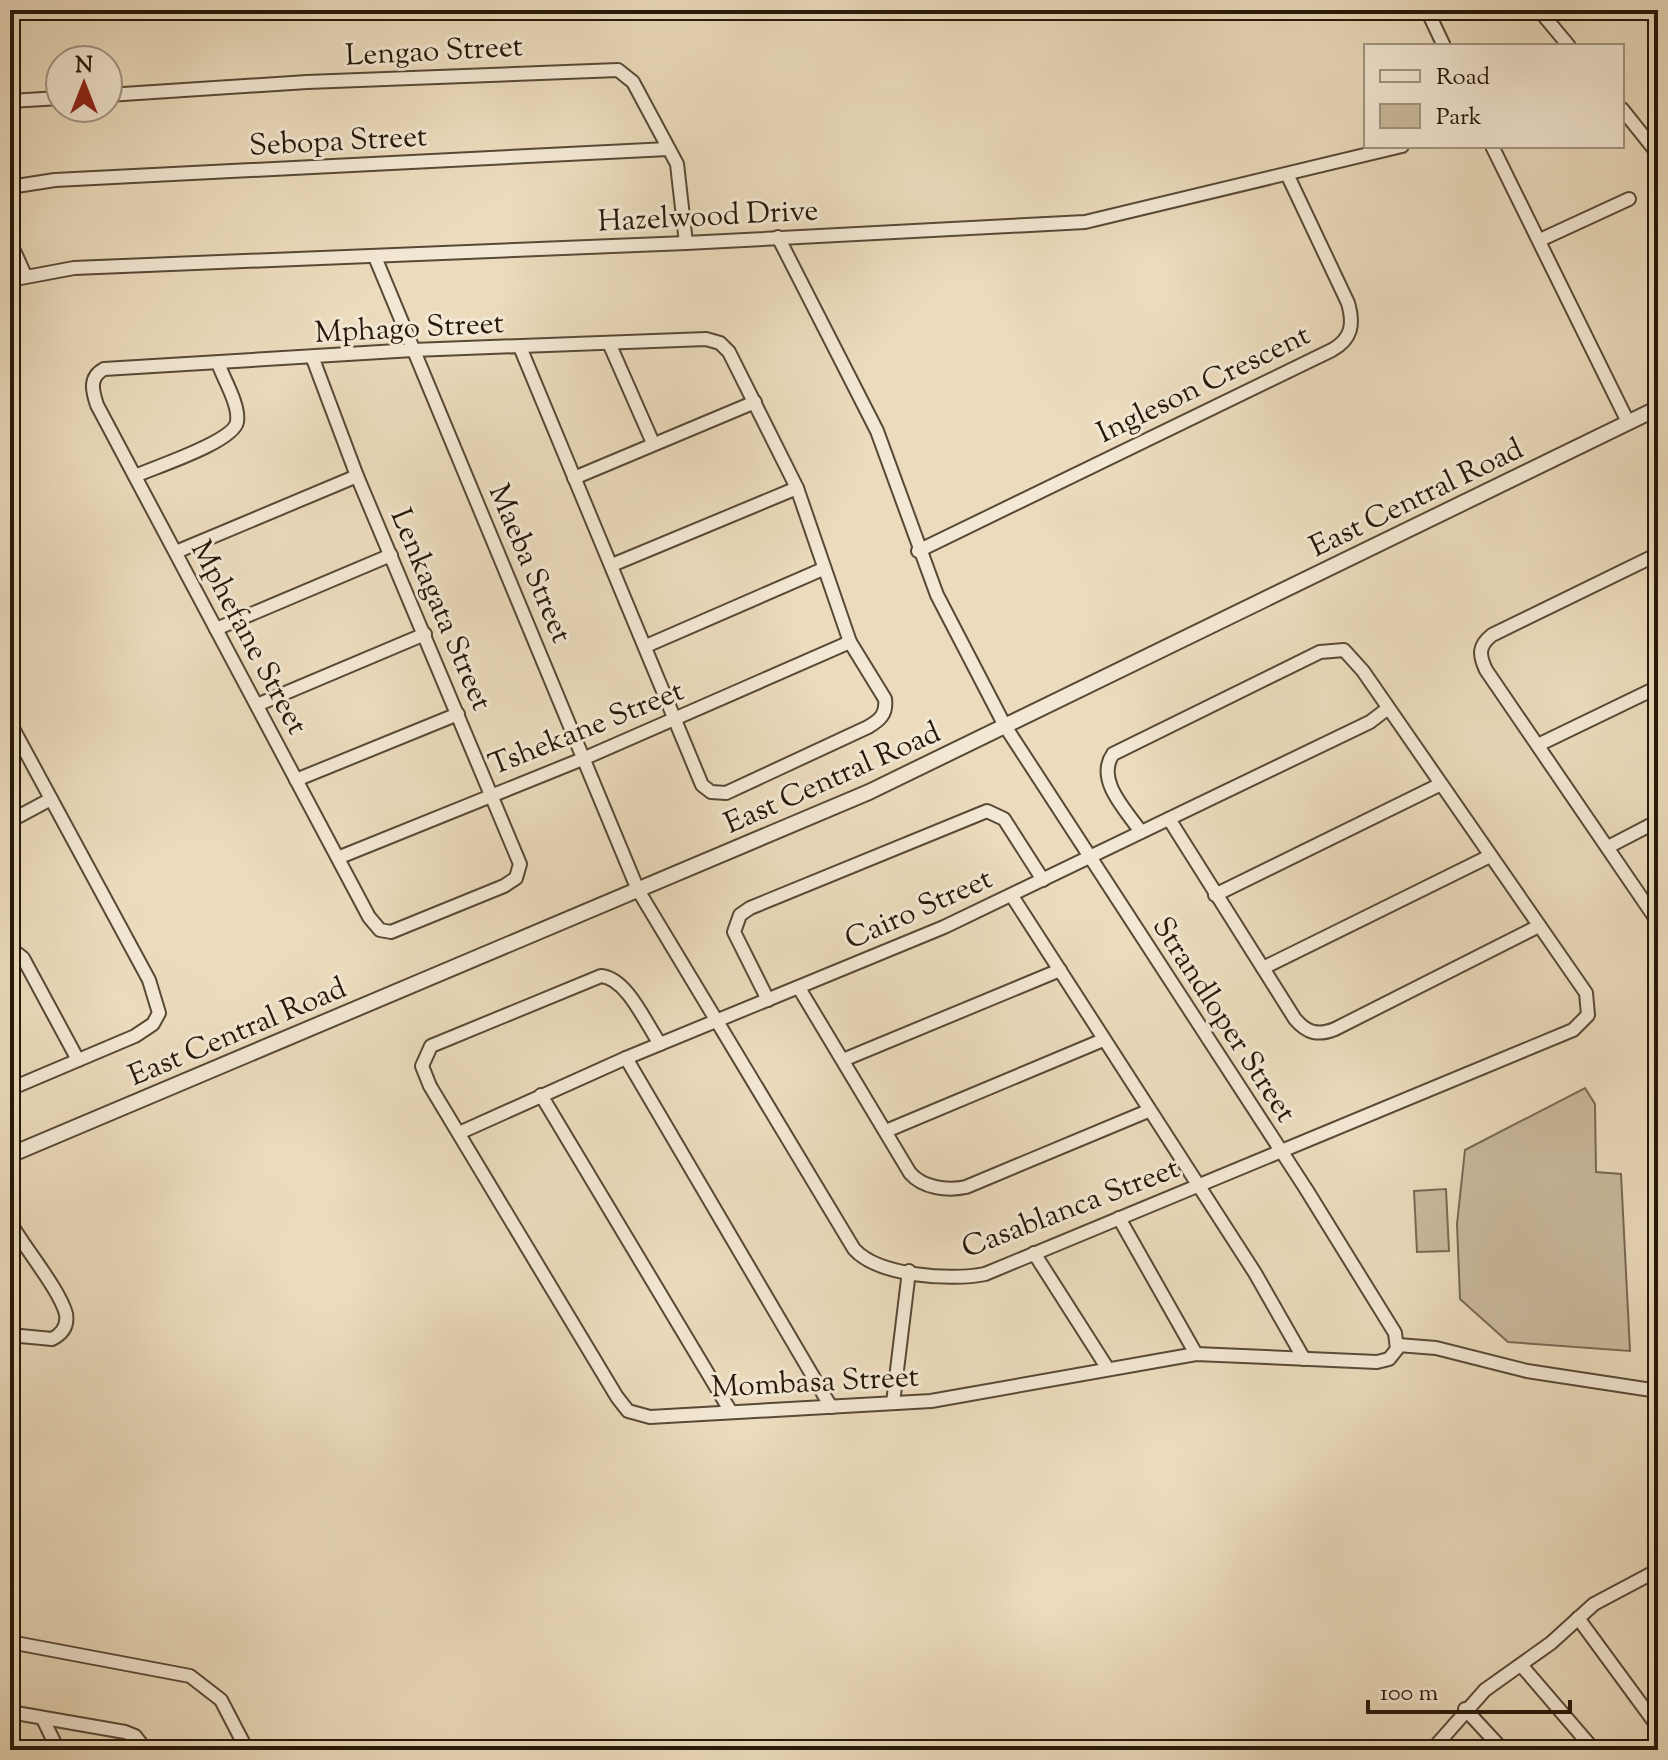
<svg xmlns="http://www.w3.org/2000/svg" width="1668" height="1760" font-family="'Sorts Mill Goudy',serif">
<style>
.green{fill:#cabb9e;stroke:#786a54;stroke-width:2}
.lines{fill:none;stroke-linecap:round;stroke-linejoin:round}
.minor-casing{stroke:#584936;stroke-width:16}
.tertiary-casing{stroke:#584936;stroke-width:18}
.minor{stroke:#f3e8d4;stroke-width:12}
.tertiary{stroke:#f3e8d4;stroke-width:14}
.rail-casing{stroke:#261809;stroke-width:7}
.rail{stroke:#f3e8d4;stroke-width:4;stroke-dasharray:12;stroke-linecap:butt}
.labels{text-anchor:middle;stroke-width:6;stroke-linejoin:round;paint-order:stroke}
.street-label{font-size:30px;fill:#261809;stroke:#f3e8d4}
</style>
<rect width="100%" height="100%" fill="#ecdcbd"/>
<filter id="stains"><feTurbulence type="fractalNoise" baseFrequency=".0025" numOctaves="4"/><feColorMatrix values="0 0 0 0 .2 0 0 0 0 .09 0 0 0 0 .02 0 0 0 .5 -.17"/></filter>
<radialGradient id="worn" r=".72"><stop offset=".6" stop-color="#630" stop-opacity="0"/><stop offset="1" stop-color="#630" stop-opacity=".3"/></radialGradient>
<g class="green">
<polygon points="1585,1088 1595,1104 1596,1172 1621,1174 1630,1351 1508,1342 1460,1299 1457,1224 1465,1150"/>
<polygon points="1446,1189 1449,1251 1417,1252 1414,1191"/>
</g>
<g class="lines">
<defs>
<g id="minor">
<polyline points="1427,10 1444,46"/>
<polyline points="1539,10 1569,46"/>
<polyline points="108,95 307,82 618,70 633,82 677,164 686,243"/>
<polyline points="10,101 60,98"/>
<polyline points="1622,109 1658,154"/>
<polyline points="1492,146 1628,422"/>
<polyline points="10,187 55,180 668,149"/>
<polyline points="1540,240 1629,199"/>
<polyline points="10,242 25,275"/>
<path d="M375,257l263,633 216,359c24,27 97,32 131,25l588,-244 15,-15 -2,-22 -223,-322 -19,-21 -24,2 -207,102c-18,26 13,56 28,78"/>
<polyline points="10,280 74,268 686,243 1085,222 1402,146"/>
<polyline points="609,343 653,443"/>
<path d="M313,359l44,117 163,388 -4,14 -12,8 -113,46 -11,-2 -11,-13 -272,-512c-5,-15 -8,-28 7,-36l309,-19 293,-11 14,4 9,9 68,136 53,154 35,57c2,15 -5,21 -17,28l-142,66 -15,-1 -9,-7 -182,-438"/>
<path d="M135,476c20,-9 98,-34 102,-54 3,-17 -14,-44 -19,-59"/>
<polyline points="574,478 755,402"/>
<path d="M918,551l414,-201c20,-11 22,-26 16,-47l-61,-129"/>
<polyline points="176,552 357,476"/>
<path d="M1658,554l-166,81c-14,11 -13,20 -6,35l172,252"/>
<polyline points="612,565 797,488"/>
<polyline points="216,629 391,555"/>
<polyline points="646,646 823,569"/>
<polyline points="257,705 425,634"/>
<polyline points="10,723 149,980 159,1013 153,1024 135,1036 10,1089"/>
<polyline points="1538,745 1658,687"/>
<polyline points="296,780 458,714"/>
<path d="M1169,819l126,200c12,14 23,17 40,10l204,-103"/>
<polyline points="10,821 51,799"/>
<polyline points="1608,847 1658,821"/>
<polyline points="340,857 585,758 850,642"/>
<polyline points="1215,895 1439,785"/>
<polyline points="1012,896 1255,1273 1304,1359"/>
<polyline points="10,948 23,958 78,1060"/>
<polyline points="1263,968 1490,856"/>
<path d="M799,988l111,185c13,15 37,18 56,14l182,-76"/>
<polyline points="768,1000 734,932 740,915 750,908 987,811 1004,819 1043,880"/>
<path d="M660,1044c-14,-20 -33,-66 -59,-68l-170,70 -9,20 8,20 187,311 11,14 22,6 281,-16 265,-47 181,8 12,-3 8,-10 -2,-16 -89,-144 -301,-463 -68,-131 -60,-164 -99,-194"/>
<polyline points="626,1058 831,1407"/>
<polyline points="843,1060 1060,970"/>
<polyline points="541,1095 731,1412"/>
<polyline points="886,1131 1103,1040"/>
<polyline points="459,1133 626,1058 944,927 1370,722 1387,709"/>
<polyline points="1119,1218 1196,1354"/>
<path d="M10,1222c13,24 50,68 56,92 2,12 -4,20 -14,25l-42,-4"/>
<polyline points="1034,1253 1108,1369"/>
<polyline points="1398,1345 1436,1348 1527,1371 1658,1391"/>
<polyline points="893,1403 909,1271"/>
<polyline points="1578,1618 1658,1727"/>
<polyline points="10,1642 190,1676 221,1700 247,1750"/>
<polyline points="1521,1665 1594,1750"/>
<polyline points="1465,1709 1503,1750"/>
<polyline points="10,1712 125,1732 135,1736 146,1750"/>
<polyline points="43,1719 58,1750"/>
<polyline points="1432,1750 1485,1690 1551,1643 1594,1604 1658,1570"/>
</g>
<polyline id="tertiary" points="10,1155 869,792 1658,408"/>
</defs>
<use href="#minor" class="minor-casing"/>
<use href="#tertiary" class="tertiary-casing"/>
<use href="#minor" class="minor"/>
<use href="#tertiary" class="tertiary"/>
<defs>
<polyline id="rail" points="10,13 75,10"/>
</defs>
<use href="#rail" class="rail-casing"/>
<use href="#rail" class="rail"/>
</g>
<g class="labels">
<g class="street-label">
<text transform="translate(434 50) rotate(-3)" y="10">Lengao Street</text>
<text transform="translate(338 140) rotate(-3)" y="10">Sebopa Street</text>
<text transform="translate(708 215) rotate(-3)" y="10">Hazelwood Drive</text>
<text transform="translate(409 327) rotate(-3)" y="10">Mphago Street</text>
<text transform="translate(1203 383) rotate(-26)" y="10">Ingleson Crescent</text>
<text transform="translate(1416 497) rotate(-26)" y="10">East Central Road</text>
<text transform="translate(531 563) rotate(67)" y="10">Maeba Street</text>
<text transform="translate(442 609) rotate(67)" y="10">Lenkagata Street</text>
<text transform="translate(250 637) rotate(62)" y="10">Mphefane Street</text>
<text transform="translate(586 727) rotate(-22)" y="10">Tshekane Street</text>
<text transform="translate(832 777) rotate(-24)" y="10">East Central Road</text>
<text transform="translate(918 908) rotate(-24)" y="10">Cairo Street</text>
<text transform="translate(1225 1019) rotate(57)" y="10">Strandloper Street</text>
<text transform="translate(237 1031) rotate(-23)" y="10">East Central Road</text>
<text transform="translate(1070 1207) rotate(-21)" y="10">Casablanca Street</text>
<text transform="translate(815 1381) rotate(-3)" y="10">Mombasa Street</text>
</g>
</g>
<rect width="1668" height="1760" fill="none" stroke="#ecdcbd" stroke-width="40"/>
<rect x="12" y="12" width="1644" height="1736" fill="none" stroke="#261809" stroke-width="4"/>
<rect x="20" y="20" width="1628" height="1720" fill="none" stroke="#261809" stroke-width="2"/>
<rect x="1364" y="44" width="260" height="104" fill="#f3e8d4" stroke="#a19583" stroke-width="2"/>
<rect x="1380" y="70" width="40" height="12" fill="#f3e8d4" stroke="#a19583" stroke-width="2"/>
<text x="1436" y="84" font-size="24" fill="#261809">Road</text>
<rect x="1380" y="104" width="40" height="24" fill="#cabb9e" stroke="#a19583" stroke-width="2"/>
<text x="1436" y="124" font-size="24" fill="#261809">Park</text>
<g transform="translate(84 84)"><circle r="38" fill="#f3e8d4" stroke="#a19583" stroke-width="2"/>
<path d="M0-6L14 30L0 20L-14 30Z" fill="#8f2418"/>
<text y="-12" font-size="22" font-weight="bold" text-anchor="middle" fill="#261809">N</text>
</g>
<path d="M1368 1700v12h202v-12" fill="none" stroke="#261809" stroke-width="4"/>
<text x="1380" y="1700" font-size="24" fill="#261809" stroke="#f3e8d4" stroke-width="6" paint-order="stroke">100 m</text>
<rect width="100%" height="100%" filter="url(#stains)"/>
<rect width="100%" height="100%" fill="url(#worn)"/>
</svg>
